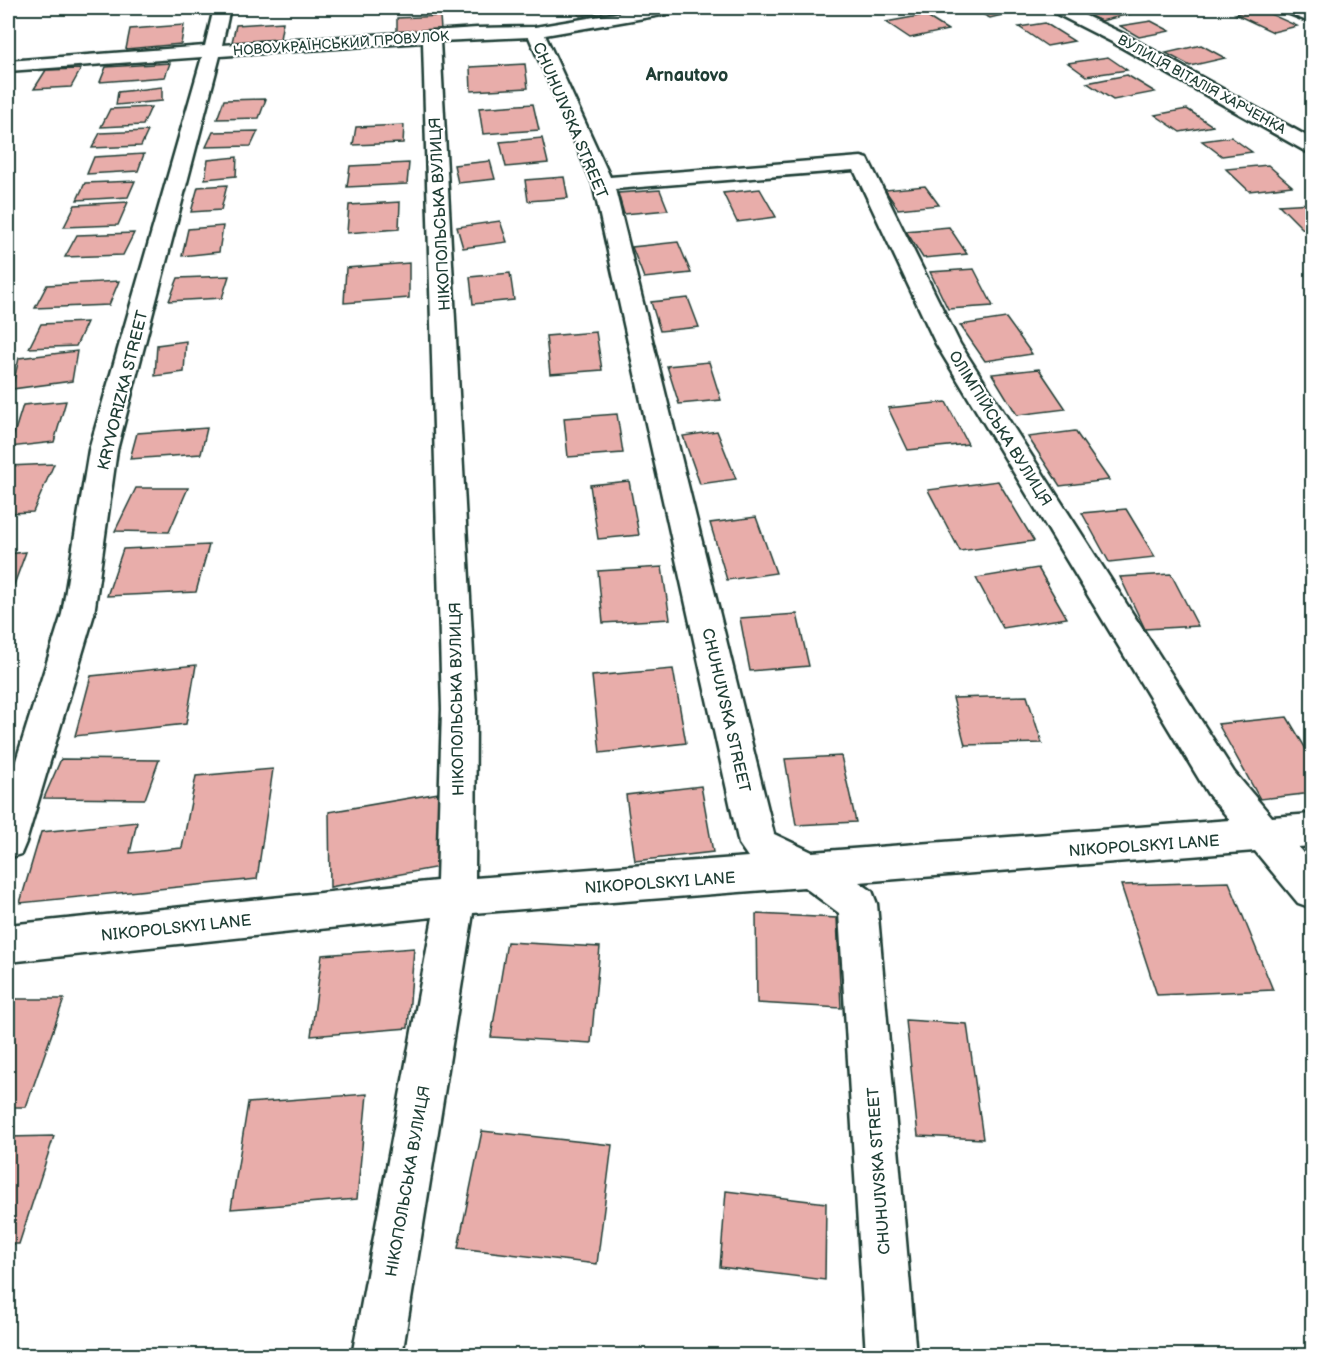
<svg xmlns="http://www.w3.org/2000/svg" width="1320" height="1363" font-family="'Balsamiq Sans',sans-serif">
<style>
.building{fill:#e8adaa;stroke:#1f3d34;stroke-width:1.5}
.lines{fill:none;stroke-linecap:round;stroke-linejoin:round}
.minor-casing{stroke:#1f3d34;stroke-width:5}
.minor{fill:#fff;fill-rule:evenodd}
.labels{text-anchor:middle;stroke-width:4.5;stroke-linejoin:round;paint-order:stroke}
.far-street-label{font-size:14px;fill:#1f3d34;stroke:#fff}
.street-label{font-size:16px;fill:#1f3d34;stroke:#fff}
.far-district-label{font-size:18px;font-weight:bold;fill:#1f3d34;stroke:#fff}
</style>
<rect width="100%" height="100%" fill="#fff"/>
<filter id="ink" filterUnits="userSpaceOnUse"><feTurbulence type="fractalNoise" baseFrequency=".0167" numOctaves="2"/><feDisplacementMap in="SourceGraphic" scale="12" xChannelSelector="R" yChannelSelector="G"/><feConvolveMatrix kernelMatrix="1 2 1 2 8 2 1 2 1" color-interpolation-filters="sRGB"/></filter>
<g filter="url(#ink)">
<g class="building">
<polygon points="151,8 190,8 150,12"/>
<polygon points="572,8 629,8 580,16"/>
<polygon points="970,8 1011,8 1018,11 990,18"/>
<polygon points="1073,8 1128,8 1138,12 1101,21"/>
<polygon points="1259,9 1297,26 1273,32 1235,14"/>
<polygon points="924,15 948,30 910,38 886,22"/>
<polygon points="440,16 441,30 397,33 397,18"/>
<polygon points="1151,21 1170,31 1139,37 1120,26"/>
<polygon points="283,22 280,39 232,42 236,25"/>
<polygon points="1045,23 1074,41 1047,46 1019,27"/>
<polygon points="184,25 181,44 126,49 130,29"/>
<polygon points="1201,45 1225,58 1190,66 1166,53"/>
<polygon points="1108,57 1127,70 1086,76 1068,63"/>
<polygon points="170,63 165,77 100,82 106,67"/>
<polygon points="525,64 528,88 471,91 470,67"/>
<polygon points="81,69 71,87 34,89 46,70"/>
<polygon points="1127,75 1155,92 1113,100 1087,83"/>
<polygon points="162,87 162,101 116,105 118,92"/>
<polygon points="266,99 259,118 217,119 224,100"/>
<polygon points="533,104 539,130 483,134 479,108"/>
<polygon points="151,107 143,125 101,127 110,109"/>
<polygon points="1187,109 1213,126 1180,132 1155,115"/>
<polygon points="404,125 403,143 353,145 356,127"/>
<polygon points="148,131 141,146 92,148 100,133"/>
<polygon points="258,131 251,146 206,147 213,132"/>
<polygon points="1231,137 1252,152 1222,156 1202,141"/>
<polygon points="542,138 548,163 506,167 500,142"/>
<polygon points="144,154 138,171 87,174 94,157"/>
<polygon points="237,157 236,176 205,179 208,160"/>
<polygon points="490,161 495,179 458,183 454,165"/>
<polygon points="409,163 407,184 347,187 350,166"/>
<polygon points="1268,165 1292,186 1249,191 1226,169"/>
<polygon points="564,177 568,198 528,201 525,180"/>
<polygon points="135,181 128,197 77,200 85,183"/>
<polygon points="227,185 221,210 191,212 198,187"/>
<polygon points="925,186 939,205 898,209 885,190"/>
<polygon points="760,189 776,217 737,222 723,193"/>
<polygon points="660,190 668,210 624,214 618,193"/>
<polygon points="128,202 118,225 64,227 75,205"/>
<polygon points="400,202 399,229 347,233 349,205"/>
<polygon points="1312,203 1312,228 1303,229 1279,205"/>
<polygon points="500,221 507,242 463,248 457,227"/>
<polygon points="223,226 219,252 182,256 188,229"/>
<polygon points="949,227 967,254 923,258 906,231"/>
<polygon points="134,233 123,255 65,257 77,235"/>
<polygon points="678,242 691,273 644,278 632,247"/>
<polygon points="409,263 409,298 344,303 346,268"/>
<polygon points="974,269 993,306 948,309 930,272"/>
<polygon points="510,273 514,300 473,304 470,277"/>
<polygon points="229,276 222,298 169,301 178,278"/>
<polygon points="119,281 109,305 35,308 47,285"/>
<polygon points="688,298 699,327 660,331 651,302"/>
<polygon points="1006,318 1032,354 985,361 960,325"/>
<polygon points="87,322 76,346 29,348 41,324"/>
<polygon points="596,332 602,370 550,374 546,336"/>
<polygon points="186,341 184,372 155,376 157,345"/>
<polygon points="77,351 72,381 12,389 19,358"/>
<polygon points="709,362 721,400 679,404 667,366"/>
<polygon points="1039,369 1066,409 1017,415 992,374"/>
<polygon points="66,401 54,442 10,447 23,405"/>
<polygon points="946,402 968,444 908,450 888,408"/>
<polygon points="617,414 623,453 568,457 564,418"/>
<polygon points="207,428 201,454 130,459 137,433"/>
<polygon points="717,431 736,479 700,484 683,436"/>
<polygon points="1075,431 1109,480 1060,486 1028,437"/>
<polygon points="54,464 33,512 8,513 8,466"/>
<polygon points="629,481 639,535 598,539 590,485"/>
<polygon points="998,481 1034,541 960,551 928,490"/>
<polygon points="136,488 188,488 169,532 115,531"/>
<polygon points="1126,509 1155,557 1109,562 1082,513"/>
<polygon points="756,517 776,573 727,580 710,523"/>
<polygon points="209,545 196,592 107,596 123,549"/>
<polygon points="26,552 8,601 8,554"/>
<polygon points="662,567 670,619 603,623 598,571"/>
<polygon points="1038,568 1067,618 1003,628 976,578"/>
<polygon points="1171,574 1198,626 1145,629 1120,577"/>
<polygon points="797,614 809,666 750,671 740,618"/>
<polygon points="196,665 186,724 75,736 91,676"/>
<polygon points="673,669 686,743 600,753 592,676"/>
<polygon points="1027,696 1042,743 965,745 953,698"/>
<polygon points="1287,717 1312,759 1312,793 1260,799 1218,724"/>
<polygon points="841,756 856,822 796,825 785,759"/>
<polygon points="61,759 159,760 145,799 44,798"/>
<polygon points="273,769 257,879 20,903 41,832 137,822 130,853 182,848 196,776"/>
<polygon points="701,786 713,852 635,861 626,795"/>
<polygon points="439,793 445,866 330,887 329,812"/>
<polygon points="1229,882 1273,990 1157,995 1121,885"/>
<polygon points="756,914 837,918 841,1008 757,1003"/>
<polygon points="507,942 600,947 591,1043 491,1037"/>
<polygon points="414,948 408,1028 311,1036 322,955"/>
<polygon points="8,999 64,999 26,1107 8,1107"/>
<polygon points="906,1020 967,1024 983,1139 918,1136"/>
<polygon points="367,1094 357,1199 231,1209 248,1103"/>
<polygon points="482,1131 612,1145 597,1264 458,1248"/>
<polygon points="54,1136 19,1244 8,1244 8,1137"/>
<polygon points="726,1191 826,1203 825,1280 720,1267"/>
</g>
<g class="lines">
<defs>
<g id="minor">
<path d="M214,8h16l-8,37 255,-17 58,-1 113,-19h33l-2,3 -6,2 -128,22 65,142 251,-20 7,2 92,185 274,428 38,45 40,-3v32l-14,1 14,17v44l-14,-5 -43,-52 -396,31 13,9 5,13 39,452h-50l-27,-443 -35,-26 -331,26 -71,443h-50l81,-439 -425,45v-37l429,-44 5,-172 -19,-667 -203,14 -103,394 -23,164 -68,228 -5,12 -13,4v-72l54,-172 27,-164 113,-393 -194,14v-10l197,-15zM529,37l64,147 146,660 9,13 -273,21 1,-169 -36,-668zM854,170l82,174 272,450 22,26 -418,32 -38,-18 -159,-645z"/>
<polygon points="1049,8 1069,8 1124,34 1312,139 1312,153 1305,151 1112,42 1051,11"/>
<polygon points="1280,8 1301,8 1312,12 1312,23 1282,11"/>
</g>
</defs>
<use href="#minor" class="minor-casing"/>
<use href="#minor" class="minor"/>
</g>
</g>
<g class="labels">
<g class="far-street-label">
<text transform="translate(341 43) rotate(-4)" y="5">НОВОУКРАЇНСЬКИЙ ПРОВУЛОК</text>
<text transform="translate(1202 84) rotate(29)" y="5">ВУЛИЦЯ ВІТАЛІЯ ХАРЧЕНКА</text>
</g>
<g class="street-label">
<text transform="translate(571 120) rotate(67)" y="6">CHUHUIVSKA STREET</text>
<text transform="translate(439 214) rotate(-93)" y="6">НІКОПОЛЬСЬКА ВУЛИЦЯ</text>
<text transform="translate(122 390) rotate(-76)" y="6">KRYVORIZKA STREET</text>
<text transform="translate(1001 428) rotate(58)" y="6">ОЛІМПІЙСЬКА ВУЛИЦЯ</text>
<text transform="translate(456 699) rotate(-91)" y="6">НІКОПОЛЬСЬКА ВУЛИЦЯ</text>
<text transform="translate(727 710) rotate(77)" y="6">CHUHUIVSKA STREET</text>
<text transform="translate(1144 845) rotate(-4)" y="6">NIKOPOLSKYI LANE</text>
<text transform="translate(660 882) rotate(-4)" y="6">NIKOPOLSKYI LANE</text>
<text transform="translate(176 927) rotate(-6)" y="6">NIKOPOLSKYI LANE</text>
<text transform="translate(878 1171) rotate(-94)" y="6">CHUHUIVSKA STREET</text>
<text transform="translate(407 1181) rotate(-80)" y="6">НІКОПОЛЬСЬКА ВУЛИЦЯ</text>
</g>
<g class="far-district-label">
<text x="687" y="81">Arnautovo</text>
</g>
</g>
<rect width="1320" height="1363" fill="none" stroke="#fff" stroke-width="30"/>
<rect x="15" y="15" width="1290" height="1333" fill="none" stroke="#1f3d34" stroke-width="2" filter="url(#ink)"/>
</svg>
